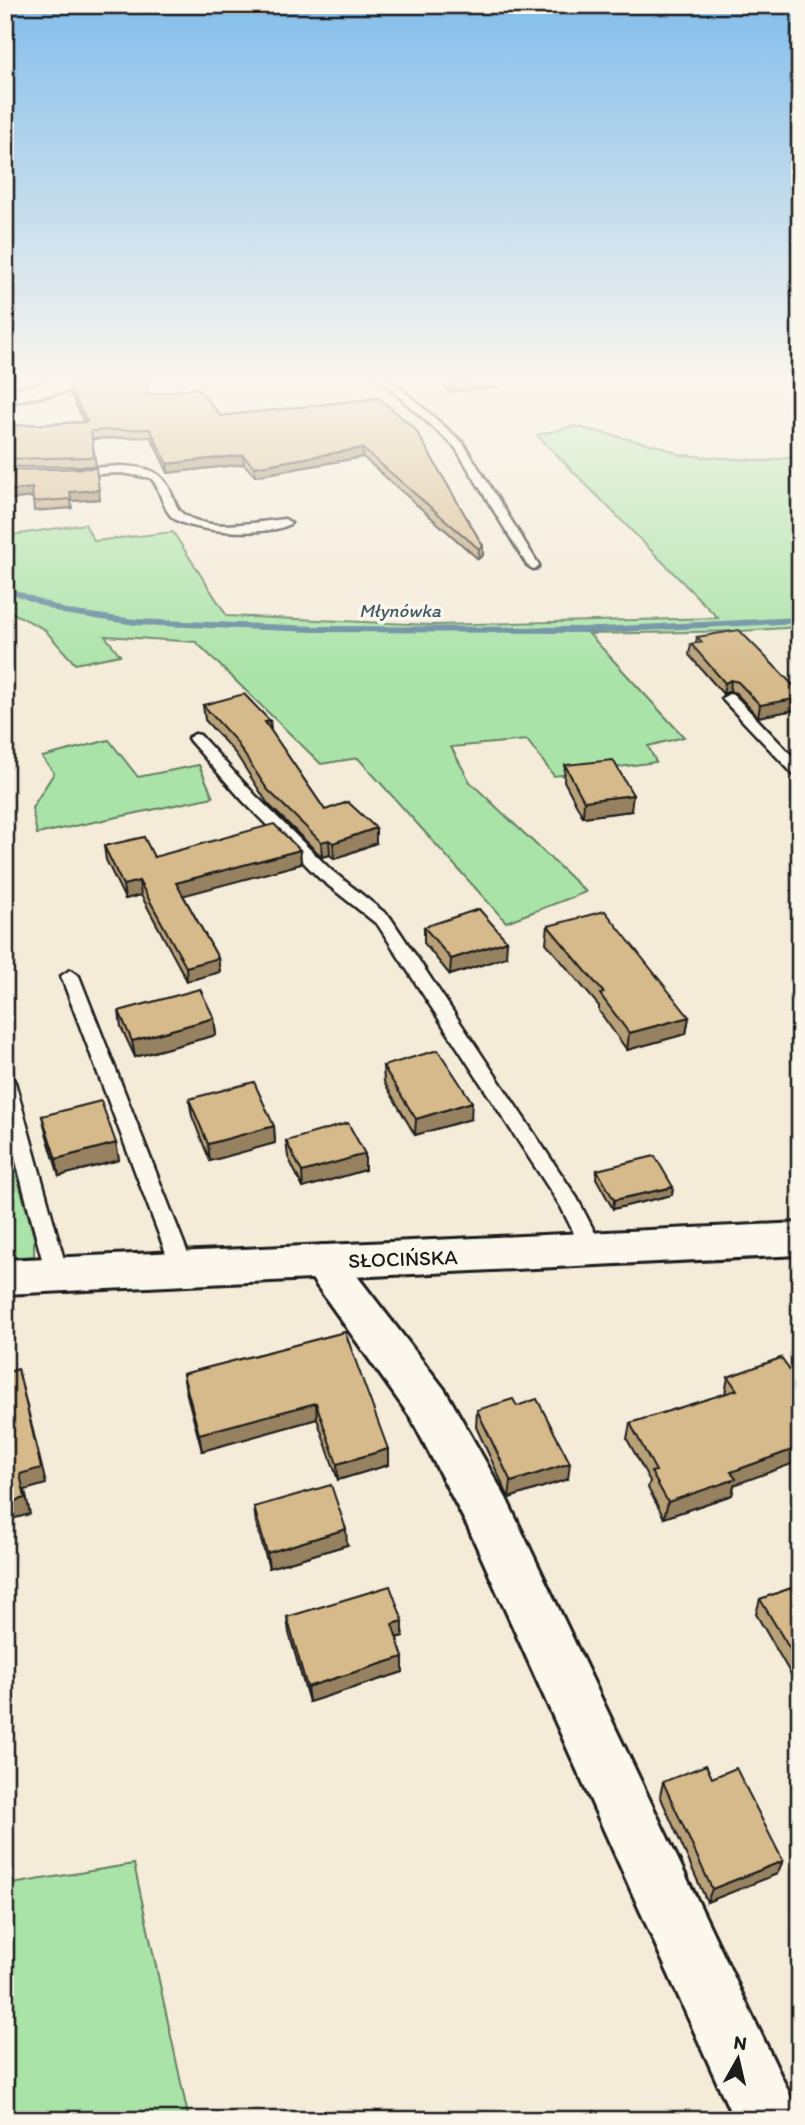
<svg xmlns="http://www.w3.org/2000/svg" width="805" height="2125" font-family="Itim,sans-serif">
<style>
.green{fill:#aae3a8;stroke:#638062;stroke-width:2}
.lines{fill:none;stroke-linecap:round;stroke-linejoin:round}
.stream{fill:#61869b;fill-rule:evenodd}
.lane-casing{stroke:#1c1c1c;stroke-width:5}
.street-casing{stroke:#1c1c1c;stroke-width:6}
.secondary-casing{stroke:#1c1c1c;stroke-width:6}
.lane{fill:#fbf7ec;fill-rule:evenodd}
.street{fill:#fbf7ec;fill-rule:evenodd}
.secondary{fill:#fbf7ec;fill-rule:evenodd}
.wall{fill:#b8a078;stroke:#1c1c1c;stroke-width:2}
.shaded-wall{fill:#968261;stroke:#1c1c1c;stroke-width:2}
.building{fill:#d6ba8b;stroke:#1c1c1c;stroke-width:2}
.labels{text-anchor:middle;stroke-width:7;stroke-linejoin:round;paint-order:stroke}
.far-water-label{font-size:19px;font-style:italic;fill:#445a66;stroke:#fbf7ec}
.street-label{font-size:21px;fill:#1c1c1c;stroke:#fbf7ec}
</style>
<rect width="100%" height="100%" fill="#f4ebd9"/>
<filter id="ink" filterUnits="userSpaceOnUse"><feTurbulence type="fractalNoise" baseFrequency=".0143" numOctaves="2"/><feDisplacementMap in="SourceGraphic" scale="14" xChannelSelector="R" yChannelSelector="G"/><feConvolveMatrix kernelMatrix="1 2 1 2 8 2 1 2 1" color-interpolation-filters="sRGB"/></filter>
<g filter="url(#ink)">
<g class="green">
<polygon points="574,426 662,447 681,455 766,461 800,456 800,627 741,631 589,634 684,737 648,746 656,762 554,776 527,740 451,747 470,782 586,892 506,922 358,758 321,764 196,642 105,636 120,655 75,664 44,629 5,609 5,536 85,524 94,541 173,532 227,616 432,625 718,618 537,435"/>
<polygon points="109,740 138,777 199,765 213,797 37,834 32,808 54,773 42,757"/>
<polygon points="5,1134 34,1237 34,1256 5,1258"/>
<polygon points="134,1864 189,2120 5,2120 5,1885"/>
</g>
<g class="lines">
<polygon class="stream" points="5,586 68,610 135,619 314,626 599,627 800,617 800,623 599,633 314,632 135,625 63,614 5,591"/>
<defs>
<g id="lane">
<polygon points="378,378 389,378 463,443 539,565 537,568 533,569 527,565 455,447"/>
<polygon points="8,393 13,396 10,408 5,411 5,394"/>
<path d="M121,466c25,1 42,4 51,29 3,7 5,15 11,19 28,19 71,8 102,5l6,4c-17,14 -103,11 -120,-7 -10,-11 -10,-27 -20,-38l-30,-5 -48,2 -6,-3 6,-3z"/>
<polygon points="729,694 734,695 800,764 800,778 795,776 724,701 722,698"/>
<polygon points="195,734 200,735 255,795 331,870 390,917 577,1198 604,1250 601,1256 593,1258 585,1256 561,1207 378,925 319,878 243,801 190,741 188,738"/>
<polygon points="70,970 79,976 194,1269 191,1275 183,1278 175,1275 172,1269 61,976"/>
<polygon points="5,1075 12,1077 15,1082 68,1274 65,1280 57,1283 49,1280 46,1274 5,1120"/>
</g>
<polygon id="street" points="322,1245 337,1250 445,1390 506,1498 791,2097 800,2120 734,2120 468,1527 411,1418 300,1262 307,1250"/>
<g id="secondary">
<polygon points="71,378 115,378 112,382 105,384 5,403 5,391"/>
<polygon points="800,1223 800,1255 5,1294 5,1260"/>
</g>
</defs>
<use href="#lane" class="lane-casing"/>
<use href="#street" class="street-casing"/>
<use href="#secondary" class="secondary-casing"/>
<use href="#lane" class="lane"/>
<use href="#street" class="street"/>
<use href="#secondary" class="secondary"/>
</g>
<g class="wall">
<polygon points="436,378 497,378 499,380 499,387 449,392"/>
<polygon points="69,385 148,394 221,416 379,398 483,546 483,555 478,559 363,457 255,476 244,464 168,473 151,437 92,439 96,466 5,467 5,426 84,422 70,393"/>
<polygon points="5,470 100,499 71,501 72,508 34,511 33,497 5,500"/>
<polygon points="697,637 800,692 800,709 758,717 736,693 730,691 723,694 689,655 691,644 696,643"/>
<polygon points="203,705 270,721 271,731 325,810 376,843 334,859 330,855 322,857 268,804 236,754 205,720"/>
<polygon points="565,765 631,811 583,817 564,781"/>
<polygon points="104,846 154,857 300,850 301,864 183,895 218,958 220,972 187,981 141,895 125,899 106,860"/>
<polygon points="548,926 689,1017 686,1034 627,1050 599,1011 599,1006 546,943"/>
<polygon points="424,927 506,957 450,975 424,943"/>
<polygon points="119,1011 214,1018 216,1035 135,1057 121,1027"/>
<polygon points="383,1066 471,1119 415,1135 384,1082"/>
<polygon points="189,1099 274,1126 275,1143 210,1161 192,1116"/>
<polygon points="42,1116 116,1143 119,1160 59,1176 46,1133"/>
<polygon points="286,1141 365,1154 365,1170 303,1188 288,1157"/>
<polygon points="597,1170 673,1187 672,1195 613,1209 596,1178"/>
<polygon points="345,1332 388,1465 338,1480 317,1419 202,1451 186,1391 183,1374"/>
<polygon points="781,1358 734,1485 732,1495 664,1518 648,1488 650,1481 627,1439 630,1423 725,1394 728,1377"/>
<polygon points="517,1406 568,1479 509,1498 476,1427 477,1410"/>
<polygon points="254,1507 347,1545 269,1568 256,1523"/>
<polygon points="800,1585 800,1690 756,1614 760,1599"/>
<polygon points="287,1617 403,1636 397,1638 403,1672 309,1702 289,1633"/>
<polygon points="712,1778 777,1874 707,1902 660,1796 663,1782"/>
</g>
<g class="shaded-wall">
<polygon points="499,380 499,387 449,392 449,385"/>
<polygon points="362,448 363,457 255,476 254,467"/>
<polygon points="243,455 244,464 168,473 167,464"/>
<polygon points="32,488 33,497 5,500 5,491"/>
<polygon points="99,490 100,499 71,501 70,492"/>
<polygon points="483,546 483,555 478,559 479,549"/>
<polygon points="731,680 730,691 723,694 725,683"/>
<polygon points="800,698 800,709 758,717 760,705"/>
<polygon points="270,721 271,735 265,722"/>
<polygon points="633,795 631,811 583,817 584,801"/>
<polygon points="376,828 376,843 334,859 333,843"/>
<polygon points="329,840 330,855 322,857 321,842"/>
<polygon points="300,850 301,864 178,897 176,883"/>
<polygon points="139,881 141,895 125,899 123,885"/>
<polygon points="507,941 506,957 450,975 451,959"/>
<polygon points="218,958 220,972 187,981 186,967"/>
<polygon points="689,1017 686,1034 627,1050 629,1033"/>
<polygon points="214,1018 216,1035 135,1057 132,1041"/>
<polygon points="472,1102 471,1119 415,1135 416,1119"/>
<polygon points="274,1126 275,1143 210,1161 208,1144"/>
<polygon points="116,1143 119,1160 59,1176 56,1159"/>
<polygon points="365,1154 365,1170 303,1188 302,1172"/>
<polygon points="673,1187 672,1195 613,1209 614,1200"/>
<polygon points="18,1369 46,1484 25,1490 30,1514 5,1521 5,1504 20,1474"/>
<polygon points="316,1403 317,1419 202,1451 199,1434"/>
<polygon points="800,1447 800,1461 734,1485 732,1495 664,1518 668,1502 731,1472"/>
<polygon points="388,1449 388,1465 338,1480 337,1464"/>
<polygon points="570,1463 568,1479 509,1498 511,1482"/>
<polygon points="346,1529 347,1545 269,1568 267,1553"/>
<polygon points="403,1621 403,1636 392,1639 392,1624"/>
<polygon points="403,1657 403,1672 309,1702 307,1687"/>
<polygon points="783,1861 777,1874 707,1902 712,1889"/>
</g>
<g class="building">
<polygon points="102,378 148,378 147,395 197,388 221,416 379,398 415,429 483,546 479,549 362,448 254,467 243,455 167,464 150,429 91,431 94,457 5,459 5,426 87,422 69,385"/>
<polygon points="442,378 497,378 499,380 449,385"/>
<polygon points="96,468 99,490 70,492 71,499 33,502 32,488 5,491 5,470"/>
<polygon points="739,630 800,692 800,698 760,705 738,682 731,680 725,683 691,644 702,642 697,637"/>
<polygon points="244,694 270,721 265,722 325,810 348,802 376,828 333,843 329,840 321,842 267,789 235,740 203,705"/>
<polygon points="613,760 633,795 584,801 565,765"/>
<polygon points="274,824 300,850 176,883 218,958 186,967 139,881 123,885 104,846 144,837 154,857"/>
<polygon points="479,909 507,941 451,959 424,927"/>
<polygon points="605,911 689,1017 629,1033 600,994 604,993 548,926"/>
<polygon points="200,989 214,1018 132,1041 119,1011"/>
<polygon points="438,1050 472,1102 416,1119 383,1066"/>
<polygon points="254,1082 274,1126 208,1144 189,1099"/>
<polygon points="101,1101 116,1143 56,1159 42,1116"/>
<polygon points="348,1123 365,1154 302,1172 286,1141"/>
<polygon points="655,1156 673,1187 614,1200 597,1170"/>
<polygon points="345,1332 388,1449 337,1464 316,1403 199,1434 183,1374"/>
<polygon points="781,1358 800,1385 800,1447 731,1472 736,1479 668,1502 651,1472 656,1471 630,1423 737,1390 728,1377"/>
<polygon points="18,1369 41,1468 20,1474 25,1498 5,1504 5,1373"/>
<polygon points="513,1399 517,1406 537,1399 570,1463 511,1482 477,1410"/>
<polygon points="331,1485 346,1529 267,1553 254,1507"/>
<polygon points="800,1585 800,1666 760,1599"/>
<polygon points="390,1586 403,1621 392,1624 403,1657 307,1687 287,1617"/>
<polygon points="706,1765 712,1778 736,1768 783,1861 712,1889 663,1782"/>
<polygon points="594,2111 597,2120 574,2120"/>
</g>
</g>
<linearGradient id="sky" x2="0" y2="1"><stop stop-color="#84beeb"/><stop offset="0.56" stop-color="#faf6ee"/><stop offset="1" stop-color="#faf6ee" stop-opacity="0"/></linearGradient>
<rect width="805" height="676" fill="url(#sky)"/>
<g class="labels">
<g class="far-water-label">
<text x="400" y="617">Młynówka</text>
</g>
<g class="street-label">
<text transform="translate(403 1259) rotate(-2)" y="7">SŁOCIŃSKA</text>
</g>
</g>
<rect width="805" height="2125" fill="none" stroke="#fbf7ec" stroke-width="28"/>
<rect x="14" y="14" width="777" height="2097" fill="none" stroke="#1c1c1c" stroke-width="2.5" filter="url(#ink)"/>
<g transform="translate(738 2059) rotate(8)" stroke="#fbf7ec" stroke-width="5" paint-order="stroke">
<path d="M0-5L12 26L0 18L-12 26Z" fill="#1c1c1c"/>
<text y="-10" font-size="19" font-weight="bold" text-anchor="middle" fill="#1c1c1c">N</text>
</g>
</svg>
